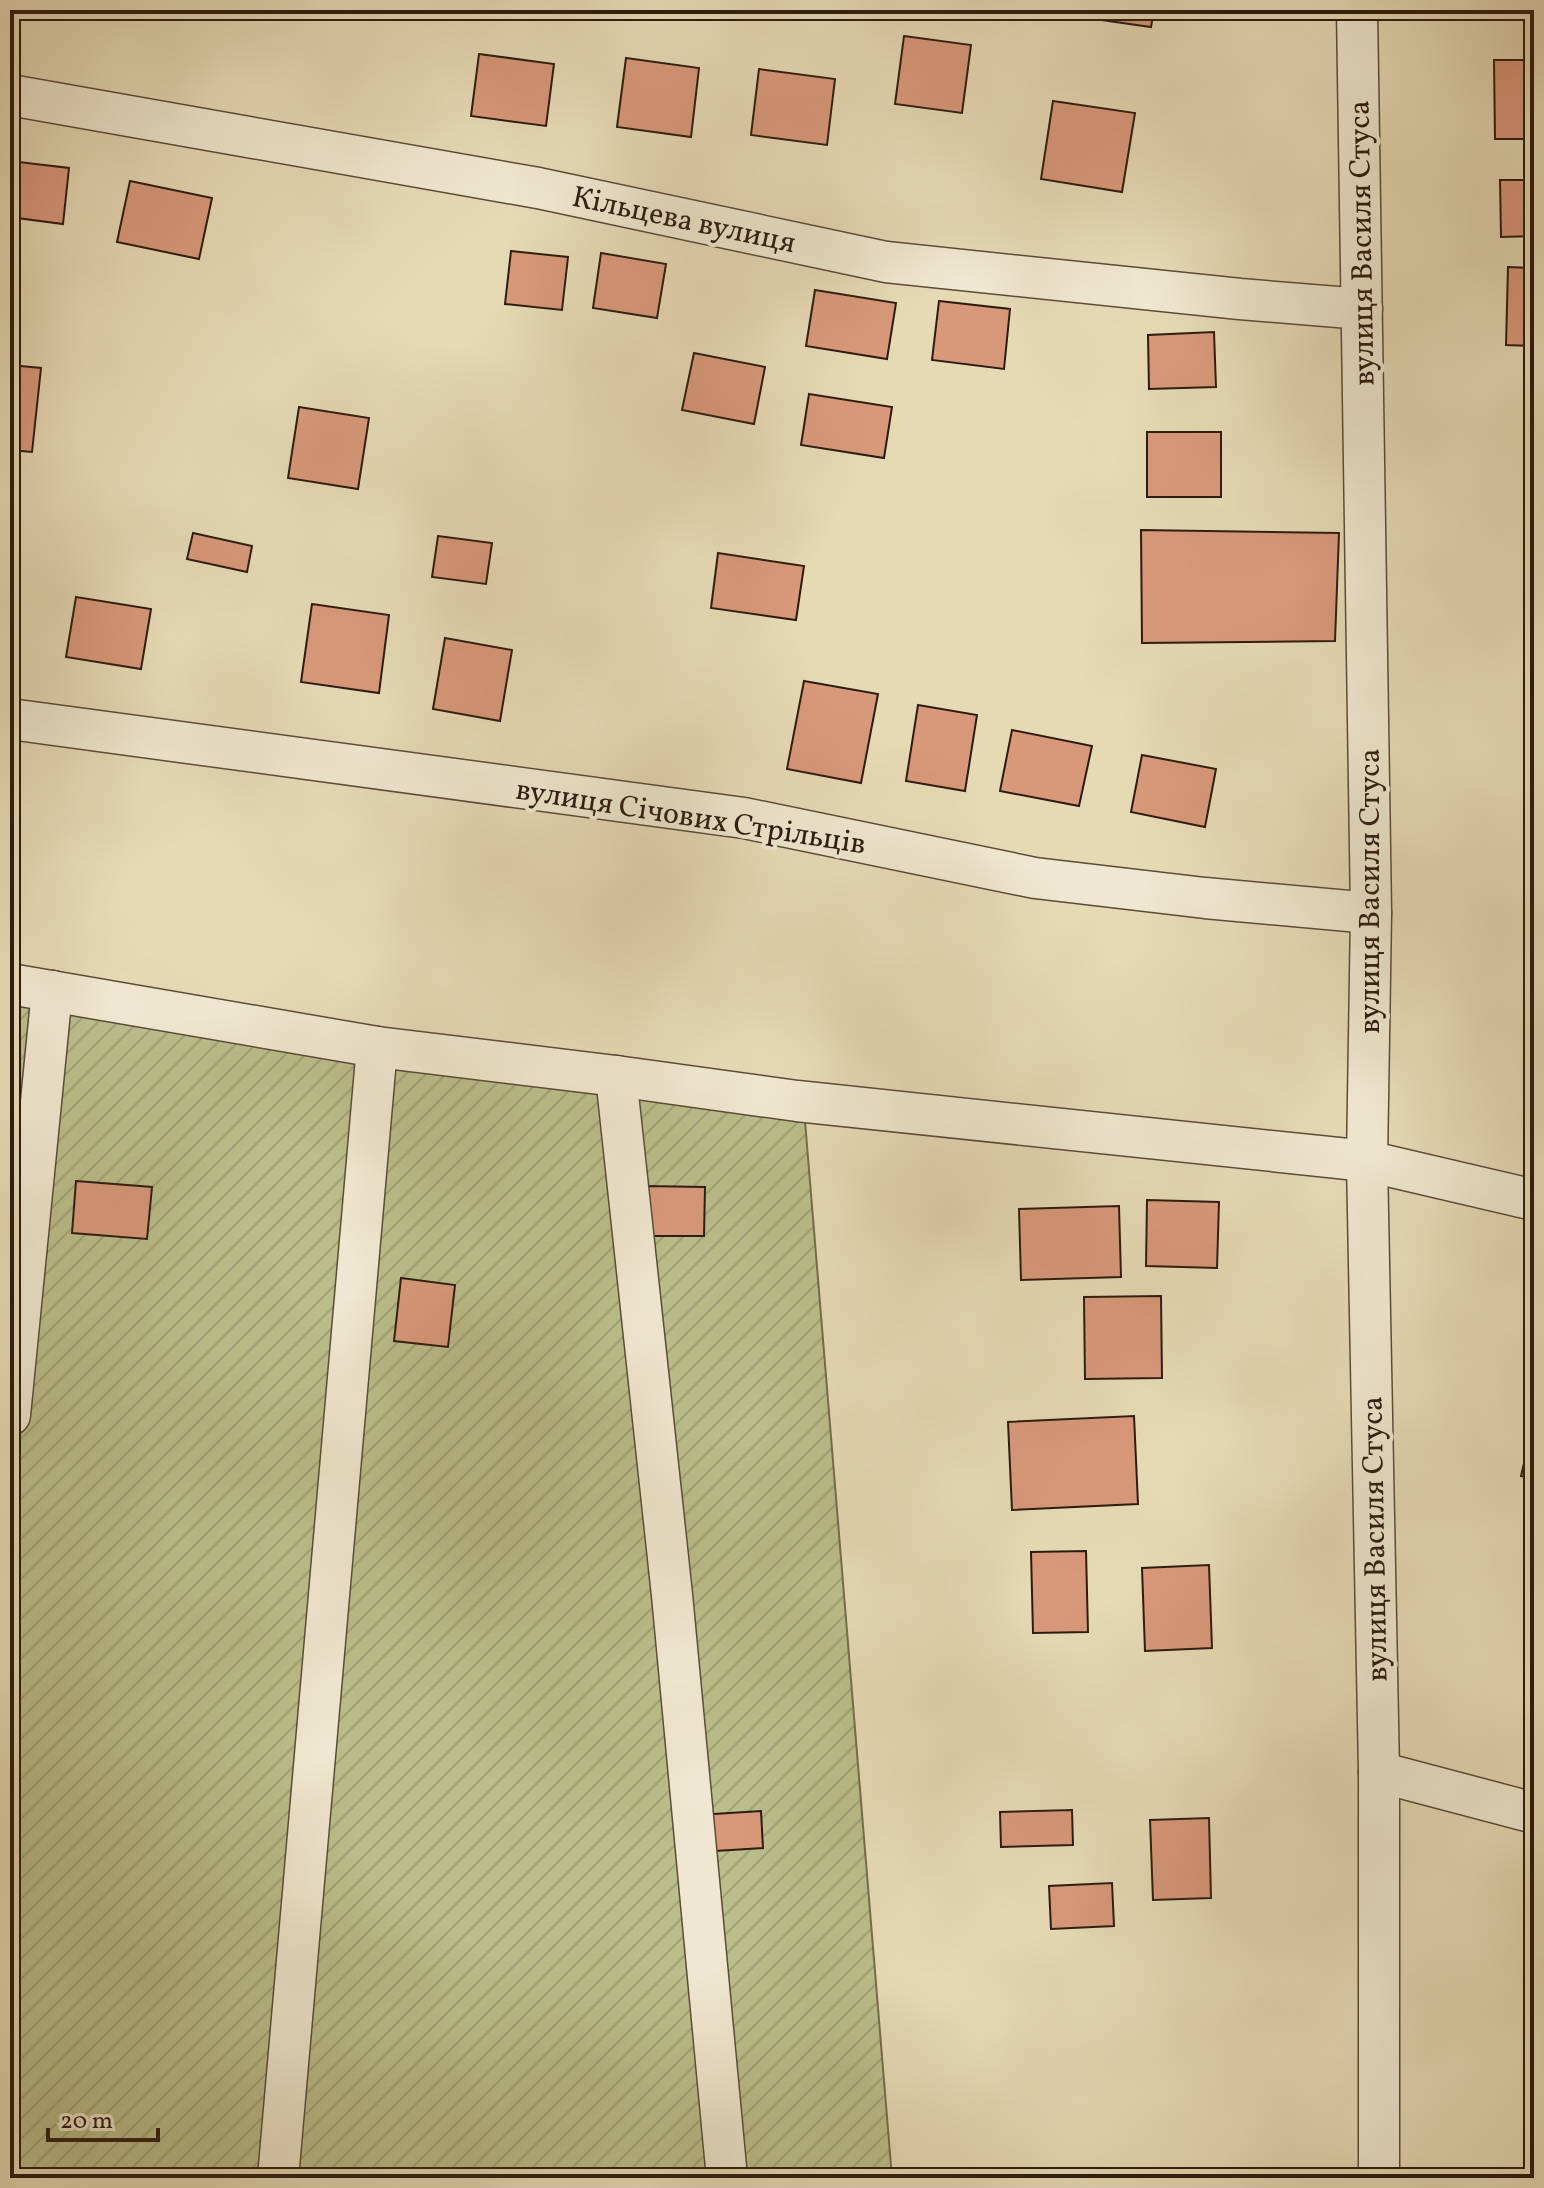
<svg xmlns="http://www.w3.org/2000/svg" width="1544" height="2188" font-family="Vollkorn,serif">
<style>
.garden{fill:url(#garden-furrows);stroke:#746c4e;stroke-width:2}
.building{fill:#d8997a;stroke:#2d1b11;stroke-width:2}
.lines{fill:none;stroke-linecap:round;stroke-linejoin:round}
.minor-casing{stroke:#5b4b3a;stroke-width:43}
.minor{stroke:#efe7cf;stroke-width:40}
.labels{text-anchor:middle;stroke-width:8;stroke-linejoin:round;paint-order:stroke}
.street-label{font-size:30px;fill:#2d1b11;stroke:#efe7cf}
</style>
<defs>
<pattern id="garden-furrows" width="10" height="10" patternUnits="userSpaceOnUse" patternTransform="scale(2)"><rect width="10" height="10" fill="#babe8a"/><path d="M-1 1l2-2M0 10L10 0M9 11l2-2" fill="none" stroke="#a0a376"/></pattern>
</defs>
<rect width="100%" height="100%" fill="#e6dab5"/>
<filter id="stains"><feTurbulence type="fractalNoise" baseFrequency=".0025" numOctaves="4"/><feColorMatrix values="0 0 0 0 .2 0 0 0 0 .09 0 0 0 0 .02 0 0 0 .5 -.17"/></filter>
<radialGradient id="worn" r=".72"><stop offset=".6" stop-color="#630" stop-opacity="0"/><stop offset="1" stop-color="#630" stop-opacity=".3"/></radialGradient>
<polygon class="garden" points="10,984 805,1121 892,2178 10,2178"/>
<g class="building">
<polygon points="1053,10 1154,10 1151,27 1052,13"/>
<polygon points="904,36 971,45 962,113 895,104"/>
<polygon points="479,54 554,64 546,126 471,116"/>
<polygon points="626,58 699,68 691,137 617,127"/>
<polygon points="1494,60 1534,60 1534,139 1495,139"/>
<polygon points="759,69 835,79 827,145 751,135"/>
<polygon points="1053,101 1135,113 1122,192 1041,179"/>
<polygon points="10,161 69,168 63,224 10,217"/>
<polygon points="1500,180 1534,180 1534,236 1501,237"/>
<polygon points="130,181 212,198 199,259 117,242"/>
<polygon points="511,251 568,257 562,310 505,304"/>
<polygon points="601,253 666,264 657,318 593,308"/>
<polygon points="1508,267 1534,268 1534,346 1506,345"/>
<polygon points="815,290 896,303 887,359 806,346"/>
<polygon points="939,301 1010,309 1004,369 932,360"/>
<polygon points="1214,332 1216,387 1149,389 1148,335"/>
<polygon points="694,353 765,367 754,424 682,410"/>
<polygon points="10,365 41,368 32,452 10,450"/>
<polygon points="809,394 892,407 884,458 801,445"/>
<polygon points="299,407 369,418 358,489 288,478"/>
<rect x="1147" y="432" width="74" height="65"/>
<polygon points="1141,530 1339,533 1335,641 1142,643"/>
<polygon points="193,533 252,546 247,572 187,559"/>
<polygon points="438,536 492,543 486,584 432,577"/>
<polygon points="718,553 804,566 796,620 711,608"/>
<polygon points="76,597 151,609 141,669 66,657"/>
<polygon points="312,604 389,615 379,693 301,682"/>
<polygon points="1531,604 1534,604 1534,695 1530,695"/>
<polygon points="445,638 512,650 500,721 433,709"/>
<polygon points="804,681 878,694 861,783 787,769"/>
<polygon points="918,705 977,715 965,791 906,781"/>
<polygon points="1012,730 1092,746 1079,806 1000,791"/>
<polygon points="1531,733 1534,733 1534,829 1528,829"/>
<polygon points="1142,755 1216,769 1205,827 1131,812"/>
<polygon points="76,1181 152,1187 147,1239 72,1233"/>
<polygon points="644,1186 705,1187 704,1236 644,1236"/>
<polygon points="1147,1200 1219,1202 1217,1268 1146,1266"/>
<polygon points="1119,1206 1121,1277 1021,1280 1019,1209"/>
<polygon points="401,1278 455,1285 448,1347 394,1341"/>
<polygon points="1161,1296 1162,1378 1085,1379 1084,1297"/>
<polygon points="1134,1416 1138,1504 1012,1510 1008,1422"/>
<polygon points="1531,1434 1534,1434 1534,1479 1521,1476"/>
<polygon points="1086,1551 1088,1632 1033,1633 1031,1552"/>
<polygon points="1209,1565 1212,1648 1145,1651 1142,1568"/>
<polygon points="1072,1810 1073,1845 1001,1847 1000,1812"/>
<polygon points="761,1811 763,1848 699,1852 698,1815"/>
<polygon points="1209,1818 1211,1898 1153,1900 1150,1820"/>
<polygon points="1112,1883 1114,1926 1051,1929 1049,1886"/>
</g>
<g class="lines">
<defs>
<g id="minor">
<polyline points="1357,10 1371,913 1367,1161 1379,1772 1379,2178"/>
<polyline points="10,95 538,188 886,262 1240,299 1362,309"/>
<polyline points="10,719 744,818 1035,878 1205,898 1371,913"/>
<polyline points="10,984 377,1047 616,1076 797,1101 1367,1161 1534,1200"/>
<polyline points="616,1076 672,1595 727,2178"/>
<polyline points="10,1415 52,991"/>
<polyline points="1379,1772 1534,1813"/>
<polyline points="278,2178 377,1047"/>
</g>
</defs>
<use href="#minor" class="minor-casing"/>
<use href="#minor" class="minor"/>
</g>
<g class="labels">
<g class="street-label">
<text transform="translate(684 219) rotate(12)" y="10">Кільцева вулиця</text>
<text transform="translate(1361 243) rotate(-91)" y="10">вулиця Василя Стуса</text>
<text transform="translate(691 816) rotate(9)" y="10">вулиця Січових Стрільців</text>
<text transform="translate(1369 891) rotate(-90)" y="10">вулиця Василя Стуса</text>
<text transform="translate(1374 1539) rotate(-91)" y="10">вулиця Василя Стуса</text>
</g>
</g>
<rect width="1544" height="2188" fill="none" stroke="#e6dab5" stroke-width="40"/>
<rect x="12" y="12" width="1520" height="2164" fill="none" stroke="#2d1b11" stroke-width="4"/>
<rect x="20" y="20" width="1504" height="2148" fill="none" stroke="#2d1b11" stroke-width="2"/>
<path d="M48 2128v12h110v-12" fill="none" stroke="#2d1b11" stroke-width="4"/>
<text x="60" y="2128" font-size="24" fill="#2d1b11" stroke="#efe7cf" stroke-width="6" paint-order="stroke">20 m</text>
<rect width="100%" height="100%" filter="url(#stains)"/>
<rect width="100%" height="100%" fill="url(#worn)"/>
</svg>
